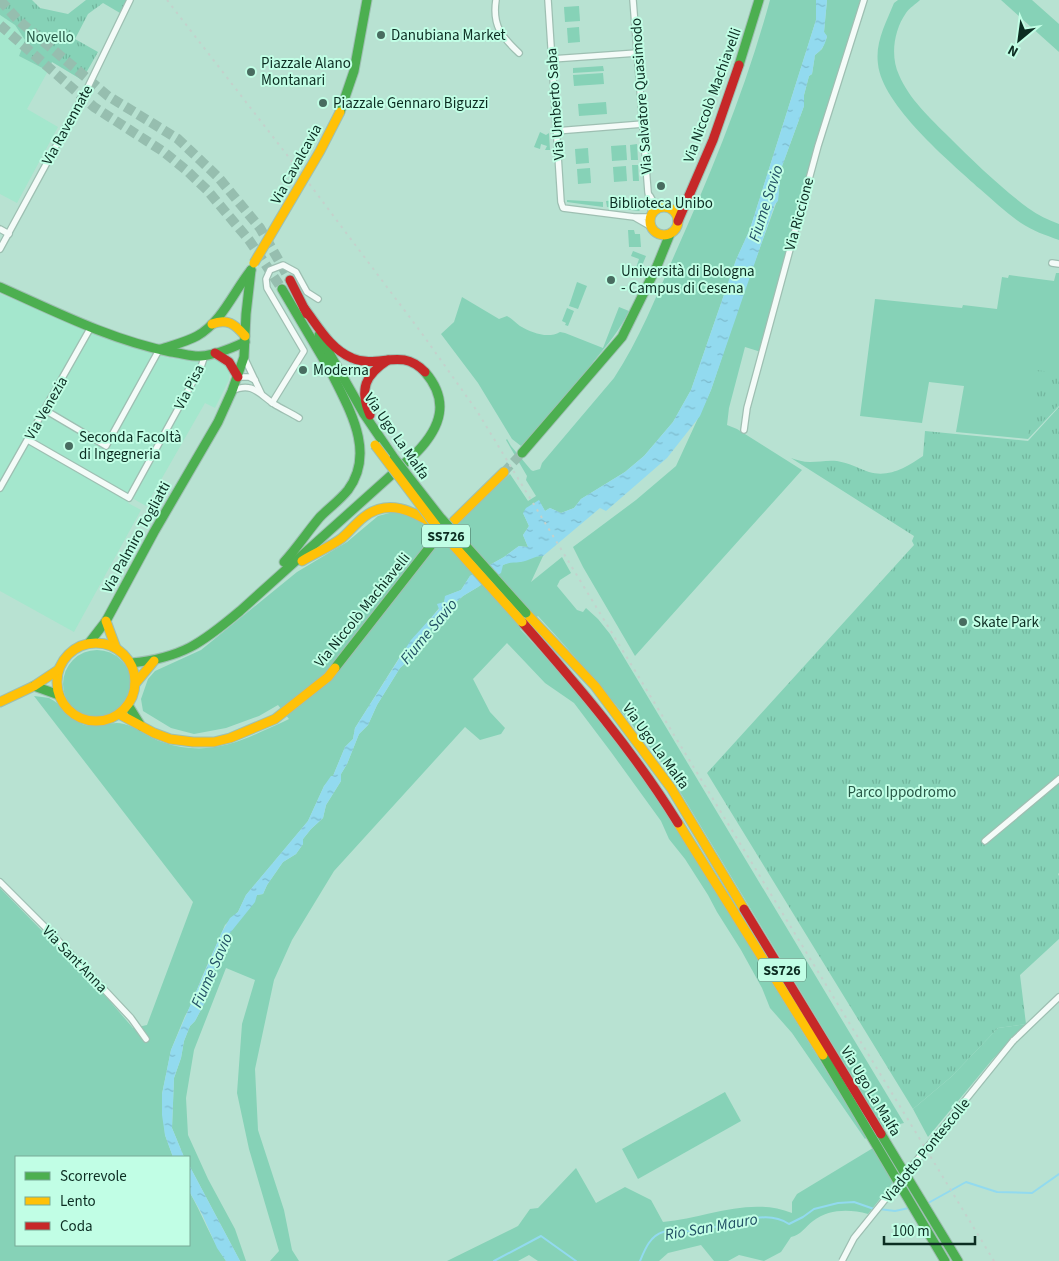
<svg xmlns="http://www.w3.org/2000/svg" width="1059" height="1261" font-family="'Source Sans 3',sans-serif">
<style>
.built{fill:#a4e7cd}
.green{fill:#86d2b7}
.park{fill:url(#park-tufts)}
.water{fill:url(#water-ripples)}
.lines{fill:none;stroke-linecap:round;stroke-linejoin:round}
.stream{stroke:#92daef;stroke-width:2}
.secondary-tunnel{stroke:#96beaf;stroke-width:9;stroke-dasharray:9 4.5;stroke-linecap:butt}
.highway-tunnel{stroke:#96beaf;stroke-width:10;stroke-dasharray:10 5;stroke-linecap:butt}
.street-casing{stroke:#9ebfb2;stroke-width:8}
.fast-casing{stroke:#9ebfb2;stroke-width:11}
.slow-casing{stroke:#9ebfb2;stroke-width:11}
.jam-casing{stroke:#9ebfb2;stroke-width:11}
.street{stroke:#f4fbf8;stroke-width:5.5}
.fast{stroke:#4caf50;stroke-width:9}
.slow{stroke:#ffc107;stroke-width:9}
.jam{stroke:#c62828;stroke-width:9}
.rail{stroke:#c4d1cc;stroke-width:2;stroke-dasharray:2.5 5;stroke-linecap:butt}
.street-bridge-casing{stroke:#9ebfb2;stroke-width:8;stroke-linecap:butt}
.fast-bridge-casing{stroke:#9ebfb2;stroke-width:11;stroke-linecap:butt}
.slow-bridge-casing{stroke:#9ebfb2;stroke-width:11;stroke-linecap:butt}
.street-bridge{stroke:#f4fbf8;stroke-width:5.5}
.fast-bridge{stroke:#4caf50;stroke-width:9}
.slow-bridge{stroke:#ffc107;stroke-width:9}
.poi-dot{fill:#486c60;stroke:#c1fee5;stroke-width:2}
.labels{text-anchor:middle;stroke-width:4;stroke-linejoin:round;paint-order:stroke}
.shield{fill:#c1fee5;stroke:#426c5c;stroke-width:1}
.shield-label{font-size:14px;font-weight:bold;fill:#0c2d22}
.poi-label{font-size:15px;fill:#0c2d22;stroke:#c1fee5;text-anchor:start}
.park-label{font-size:15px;fill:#275746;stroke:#c1fee5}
.street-label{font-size:15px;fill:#0c2d22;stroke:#c1fee5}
.water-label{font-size:16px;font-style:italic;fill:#225165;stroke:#c1fee5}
</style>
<defs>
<pattern id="park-tufts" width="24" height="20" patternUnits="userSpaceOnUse" patternTransform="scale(1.25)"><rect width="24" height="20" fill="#86d2b7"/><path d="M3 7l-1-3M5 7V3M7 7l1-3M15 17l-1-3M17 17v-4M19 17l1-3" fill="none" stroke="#72b59d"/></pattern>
<pattern id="water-ripples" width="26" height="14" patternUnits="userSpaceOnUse" patternTransform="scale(1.25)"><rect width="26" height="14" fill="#92daef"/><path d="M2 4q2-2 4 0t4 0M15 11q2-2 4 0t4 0" fill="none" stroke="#7dbbcd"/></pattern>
</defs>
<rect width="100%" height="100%" fill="#b8e2d2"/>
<g class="built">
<polygon points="0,15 15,25 25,40 19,56 48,71 27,109 58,127 17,203 0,194"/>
<polygon points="0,294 151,353 170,358 195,360 215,359 221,361 227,366 230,371 229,380 215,408 205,403 146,506 132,498 128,503 141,510 74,632 0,591"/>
</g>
<g class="green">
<path d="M770,0h46v20l-66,209 -14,31 -45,130 -18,32 -29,34 -19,16 -44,27 -7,9 -13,5 -11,-5 -5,3 -6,-10 -16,12 6,13 -6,9 5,12 -9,-1 -15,11 -34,19 -9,14 -15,6 -2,6 -43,53 -46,73 -2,11 -8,8 -12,29 -9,10 -16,35 -62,74 -8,17 -13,13 -23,52 -12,30 -5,9 -14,34 -9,44 3,41 8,22h-157v88h173v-54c13,23 22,48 37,70h-226v-373l102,104 31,36 14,-3 46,-123 -159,-206c5,1 11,1 15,2 14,6 20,21 33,26 15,6 28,-4 42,0 13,3 25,14 38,18 39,13 67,5 103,-12 8,-4 17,-7 24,-11l-11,-14 -19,11 -33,12 -32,6 -23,-6 -28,-17 -2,-12 7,-20 7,-8 46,-21 96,-78 50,-30 31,-26 19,-5 17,6 8,6 19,20 35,-38 34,-31 18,27 8,-5 -10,-16 1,-4 -21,-36 1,-1 4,7 20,24 2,1 7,-2 2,-6 72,-85c25,-38 42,-81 60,-122 37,-83 72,-168 96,-256z"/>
<path d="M827,0h34c-37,116 -71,233 -100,352l-16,-5 -16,61 -2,17 10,4 65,41 -167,186 -52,-89 -10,-20 63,-47 40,-34 35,-76 31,-93 36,-99 3,-29 23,-63v-11l5,-19 3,-2 3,-19 7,-6 5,-12 -3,-5z"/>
<path d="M898,0h22c-4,4 -11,8 -14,13 -12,17 -16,43 -7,62 10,24 32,44 50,62 25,25 51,50 79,71 10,7 20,12 31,16v16c-14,-5 -26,-9 -38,-17 -15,-10 -28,-23 -41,-34 -30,-27 -98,-84 -102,-125 -3,-22 8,-41 16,-61z"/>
<polygon points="1001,0 1032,0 1059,24 1059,52"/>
<polygon points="579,6 580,21 565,22 564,7"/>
<polygon points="579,27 580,42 568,43 567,28"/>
<polygon points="603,66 604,71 573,73 573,68"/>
<polygon points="603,73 604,84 574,86 573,75"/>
<polygon points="606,102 607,114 579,116 578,104"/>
<polygon points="540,132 546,135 549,133 550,150 545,150 547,146 541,144 540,149 534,147"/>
<polygon points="637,144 638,160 631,160 630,145"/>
<polygon points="626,145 627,160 612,161 611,146"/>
<polygon points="588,148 589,163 576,164 575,149"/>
<polygon points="632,165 638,165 639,181 633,181"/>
<polygon points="626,166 627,181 614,182 613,167"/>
<polygon points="590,168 591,183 578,184 577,169"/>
<polygon points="641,199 641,209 639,211 607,207 606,201"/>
<polygon points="567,200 603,202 603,207 567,202"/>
<polygon points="628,230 634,230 635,234 640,234 641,247 629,247"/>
<polygon points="633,251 646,256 639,273 635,271 639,259 631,256"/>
<polygon points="1056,273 1059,273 1059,406 1028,439 956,432 964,386 929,382 922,423 860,416 875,299 962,308 963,305 997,309 1002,277 1008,278 1009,275 1054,281"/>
<polygon points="577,282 587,286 578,309 569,306"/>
<path d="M462,297l37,22 8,-3c5,3 9,7 13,10 12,7 28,13 40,6l5,1 38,15 16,-41 10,4c-9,19 -22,34 -35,50 -22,30 -46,59 -73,85l-9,-7 -34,-56 -37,-49 13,-12z"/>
<polygon points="567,308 574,311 568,326 565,325 566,323 562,321"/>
<path d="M534,556h9l-12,26 31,-25 9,16 -11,7 -3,6 20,24 6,2 3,-4 12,11 12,15 294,489 -21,5 -218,-361c-40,-53 -82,-102 -127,-151l-18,13 62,68 66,84 219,356 -2,2 -73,-106 -22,-25 -8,-20 -21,-38 -24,-38 -9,-17 -23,-36 -16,-20 -8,-18 -50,-69 -37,-49 -29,-20 -38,-40 -34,36 17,33 15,16 -4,6 -21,6 -15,-13 -131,144 -42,69 -18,40 -19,89 3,61 26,80 8,40 7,11h-29l9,-10 -30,-102 -12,-56 5,-69 13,-44 -29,-12 -32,82 -8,48 2,37 20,44 27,50 11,32h-6l-51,-96v-8h-5l-12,-29 2,-50 7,-20 3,-17 6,-15 5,-5 9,-17 6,-24 16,-42 31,-43 6,-1 4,-9 16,-23 13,-8 7,-10v-5l8,-10 12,-11 3,-13 15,-24v-7l6,-10 12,-30 9,-9 9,-20 23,-37 9,-8 5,-12 4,-3 4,-8 19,-19 4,-6 18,-16 15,-9 25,-22 7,-3h10z"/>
<circle cx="97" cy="684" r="34"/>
<polygon points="1026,1024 992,1060 928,1137 913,1109 951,1077 998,1028"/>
<polygon points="725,1092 741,1121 638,1179 622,1149"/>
<path d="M873,1148l21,33 -26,33c-19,-5 -39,-5 -55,7 -8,6 -12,14 -22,16l-10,15 -17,9 -25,-6 -11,6h-14l-13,-16 -33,8 -9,8h-121l-9,-6 -11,6h-71l71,-35 12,-17 8,-1 38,-40 20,35 29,-16 26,13 12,22c43,-4 87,-26 129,-9v-11l5,-8z"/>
</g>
<g class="park">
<polygon points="0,0 32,0 40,8 68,14 86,0 127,0 120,13 103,3 88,14 75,39 98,52 82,80 52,62 48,71 19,56 25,40 15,25 0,15"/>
<polygon points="1036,370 1059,373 1059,404 1028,437"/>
<path d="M1059,407v466l-1,1 1,2v63l-39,36 6,49 -28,4 -47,49 -38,32 -206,-336 207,-228 -2,-4 2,-5 -123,-78c6,2 12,4 19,4 9,0 17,-2 27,-1 12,2 21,7 32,11 20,6 38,-5 54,-16l2,-25 103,10z"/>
</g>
<g class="water">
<path d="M816,0h11l-3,32 3,4c-2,9 -5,14 -12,19l-3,19 -3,2 -5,19v11l-23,63 -3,32 -3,3 -64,186 -11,26 -33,42 -61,53 -6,-3 -57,48c-10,0 -14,5 -23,6 -7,1 -10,0 -17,3l-2,8 -38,23 -18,16 -4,6 -19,19 -4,8 -4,3 -5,12 -9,8 -23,37 -9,20 -9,9 -12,30 -6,10v7l-15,24 -3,13 -12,11 -8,10v5l-7,10 -13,8 -16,23 -4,9 -6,1 -2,7 -29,36 -16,42 -6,24 -9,17 -5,5 -6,15 -3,17 -7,20 -2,50 12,29h-11l-8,-22 -3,-20v-21l9,-44 51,-118 8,-14 8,-6 8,-17 62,-74 16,-35 7,-10h2l12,-29 8,-8 2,-11 56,-88 28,-31 -2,-5 7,-2 1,-6 16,-6 9,-14 34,-19 15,-11 9,1 -5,-12 6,-9 -6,-13 3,-5 13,-8 6,11 5,-3 11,5 13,-5 7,-9 44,-27 19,-16 29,-34 18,-32 45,-130 14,-31 66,-209z"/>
<polygon points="189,1165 240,1261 226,1261 217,1248 202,1214 189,1191"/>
</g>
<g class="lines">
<g class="stream">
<polyline points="930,1202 966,1182 997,1192 1032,1193 1059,1174"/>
<polyline points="879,1209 895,1211 909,1208"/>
<polyline points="494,1261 541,1236 576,1261"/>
<path d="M640,1261c5,-12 10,-25 23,-29 8,-3 19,0 27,-1 16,-2 32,-5 47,-9 18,-4 35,-9 52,2l14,-7 11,-8 24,-6 16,-1 20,7"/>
</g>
<polyline class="secondary-tunnel" points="504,472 522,453"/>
<g class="highway-tunnel">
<polyline points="0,0 18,20 108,96 178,139 218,177 260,228 290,280"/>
<polyline points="0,25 94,107 164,152 186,170 207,190 249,240 282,289"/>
</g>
<defs>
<g id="street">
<path d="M496,0c-4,26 6,37 23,53"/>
<polyline points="548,0 561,202 563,208 634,217 650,217"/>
<polyline points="633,0 648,192 652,213"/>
<polyline points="552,59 637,53"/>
<polyline points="556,131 643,124"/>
<polyline points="650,196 654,203 660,207"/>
<polyline points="636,218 650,226"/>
<polyline points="0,229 9,234"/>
<polyline points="0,249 87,89 130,0"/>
<polyline points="1052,263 1059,264"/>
<polyline points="244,357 261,393"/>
<polyline points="238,377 249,377 255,380"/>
<path d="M232,391c20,-10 27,3 42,13 8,5 17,9 25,14"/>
<polyline points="272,403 304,351 267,288 266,279 270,270 283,265 296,272 307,292 318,299"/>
<polyline points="45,410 106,446 159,350"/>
<polyline points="744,430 747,408 818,146 864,0"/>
<polyline points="28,440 129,498 201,367 205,355"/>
<polyline points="0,488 91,327"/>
<polyline points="985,841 1059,779"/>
<polyline points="0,882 51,933 131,1018 146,1039"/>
<polyline points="1013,1041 1059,997"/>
</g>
<g id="fast">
<polyline points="739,65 759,0"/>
<polyline points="340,112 354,71 367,0"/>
<path d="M0,287c56,25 111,53 171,65 10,1 21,5 30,4 15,-1 31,-8 44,-14"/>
<polyline points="282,289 331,372"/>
<polyline points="319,335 364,414 394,458"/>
<path d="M161,349c12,-4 25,-7 36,-13 25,-14 37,-45 54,-66"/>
<polyline points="522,453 622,337 657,266 670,234"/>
<path d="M284,562c13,-14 24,-31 36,-45 9,-9 20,-17 28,-27 28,-38 1,-81 -17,-118"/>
<polyline points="89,643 106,621 154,532 218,422 232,391 244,357 246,314 251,270"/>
<path d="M131,663c51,-5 71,-20 109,-52l177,-159c24,-25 33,-51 8,-80"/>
<polyline points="335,668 436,539"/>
<polyline points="34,686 59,695"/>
<polyline points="128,705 141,726"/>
<polyline points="823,1055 945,1261"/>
<polyline points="881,1134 958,1261"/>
</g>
<g id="slow">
<circle cx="664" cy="221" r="14"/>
<path d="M212,324c15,-6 23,0 33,12"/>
<polyline points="454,521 504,472"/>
<path d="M302,561c13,-8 28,-14 40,-23 8,-7 14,-15 22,-21 24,-19 49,-6 71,8"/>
<polyline points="526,613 595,686 671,788 744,909"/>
<polyline points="106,621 116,648"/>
<circle cx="96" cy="682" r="39"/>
<polyline points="135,684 154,661"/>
<polyline points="0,702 34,686 58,670"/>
<polyline points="119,714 154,733 170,739 193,742 214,742 230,738 275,719 328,677 335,668"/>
<polyline points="678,823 823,1055"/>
</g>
<g id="jam">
<polyline points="678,221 713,140 739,65"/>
<polyline points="290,280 307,314"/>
<path d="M304,308c14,18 26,41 48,50 27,12 48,-12 73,14"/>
<polyline points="215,353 229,362 238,377"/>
<path d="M370,415c-11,-26 -5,-40 18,-55"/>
<path d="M522,622c57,65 110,127 156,201"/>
<polyline points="744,909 881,1134"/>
</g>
</defs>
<use href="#street" class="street-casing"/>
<use href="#fast" class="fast-casing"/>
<use href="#slow" class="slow-casing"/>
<use href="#jam" class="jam-casing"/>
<use href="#street" class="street"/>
<use href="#fast" class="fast"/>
<use href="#slow" class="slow"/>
<use href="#jam" class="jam"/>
<polyline class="rail" points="167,0 311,186 423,335 477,411 994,1261"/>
<defs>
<polyline id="street-bridge" points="842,1261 854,1238 1013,1041"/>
<polyline id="fast-bridge" points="394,458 440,517 526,613"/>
<g id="slow-bridge">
<polyline points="254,263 320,151 340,112"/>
<polyline points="375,445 437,527 522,622"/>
</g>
</defs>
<use href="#street-bridge" class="street-bridge-casing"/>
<use href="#fast-bridge" class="fast-bridge-casing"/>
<use href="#slow-bridge" class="slow-bridge-casing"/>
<use href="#street-bridge" class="street-bridge"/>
<use href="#fast-bridge" class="fast-bridge"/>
<use href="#slow-bridge" class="slow-bridge"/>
</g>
<g class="poi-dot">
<circle cx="381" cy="35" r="5"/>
<circle cx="251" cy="72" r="5"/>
<circle cx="323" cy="103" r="5"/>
<circle cx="661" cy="186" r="5"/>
<circle cx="611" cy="280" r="5"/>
<circle cx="303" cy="370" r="5"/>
<circle cx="69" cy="446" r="5"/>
<circle cx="963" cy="622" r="5"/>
</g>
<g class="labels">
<g class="shield">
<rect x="422" y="524.5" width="48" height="23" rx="4"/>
<rect x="758" y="958.5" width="48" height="23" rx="4"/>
</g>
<g class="shield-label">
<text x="446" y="541">SS726</text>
<text x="782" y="975">SS726</text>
</g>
<g class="poi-label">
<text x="391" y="40">Danubiana Market</text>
<text x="261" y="68">Piazzale Alano<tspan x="261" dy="17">Montanari</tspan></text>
<text x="333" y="108">Piazzale Gennaro Biguzzi</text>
<text x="661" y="208" text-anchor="middle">Biblioteca Unibo</text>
<text x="621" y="276">Università di Bologna<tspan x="621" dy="17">- Campus di Cesena</tspan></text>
<text x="313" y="375">Moderna</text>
<text x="79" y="442">Seconda Facoltà<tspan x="79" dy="17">di Ingegneria</tspan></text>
<text x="973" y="627">Skate Park</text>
</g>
<g class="park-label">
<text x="50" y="42">Novello</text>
<text x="902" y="797">Parco Ippodromo</text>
</g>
<g class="street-label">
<text transform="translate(712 95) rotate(-70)" y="5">Via Niccolò Machiavelli</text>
<text transform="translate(641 96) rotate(-94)" y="5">Via Salvatore Quasimodo</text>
<text transform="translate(555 104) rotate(-94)" y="5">Via Umberto Saba</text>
<text transform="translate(67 125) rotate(-61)" y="5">Via Ravennate</text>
<text transform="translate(296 164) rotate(-61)" y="5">Via Cavalcavia</text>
<text transform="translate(799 214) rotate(-75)" y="5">Via Riccione</text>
<text transform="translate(189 387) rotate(-63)" y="5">Via Pisa</text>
<text transform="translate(46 408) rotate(-60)" y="5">Via Venezia</text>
<text transform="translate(397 436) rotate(55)" y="5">Via Ugo La Malfa</text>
<text transform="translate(136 537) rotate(-61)" y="5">Via Palmiro Togliatti</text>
<text transform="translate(362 610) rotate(-51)" y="5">Via Niccolò Machiavelli</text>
<text transform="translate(656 746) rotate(54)" y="5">Via Ugo La Malfa</text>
<text transform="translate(75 959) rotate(46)" y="5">Via Sant'Anna</text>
<text transform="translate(871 1091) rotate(59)" y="5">Via Ugo La Malfa</text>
<text transform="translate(926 1150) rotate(-51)" y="5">Viadotto Pontescolle</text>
</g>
<g class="water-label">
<text transform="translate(765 203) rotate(-72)" y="6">Fiume Savio</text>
<text transform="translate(428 631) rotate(-50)" y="6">Fiume Savio</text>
<text transform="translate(211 970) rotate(-66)" y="6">Fiume Savio</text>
<text transform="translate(711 1226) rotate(-10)" y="6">Rio San Mauro</text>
</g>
</g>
<rect x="15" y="1156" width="175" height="90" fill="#c1fee5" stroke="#79aa97"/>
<rect x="25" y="1172" width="25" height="8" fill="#4caf50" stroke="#79aa97"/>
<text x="60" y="1181" font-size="15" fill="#0c2d22">Scorrevole</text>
<rect x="25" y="1197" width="25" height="8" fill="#ffc107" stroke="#79aa97"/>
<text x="60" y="1206" font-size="15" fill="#0c2d22">Lento</text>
<rect x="25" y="1222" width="25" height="8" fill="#c62828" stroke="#79aa97"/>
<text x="60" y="1231" font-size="15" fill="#0c2d22">Coda</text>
<g transform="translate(1019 40) rotate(209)" stroke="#c1fee5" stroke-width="4" paint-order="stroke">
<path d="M0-4L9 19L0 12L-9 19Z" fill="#0c2d22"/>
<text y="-8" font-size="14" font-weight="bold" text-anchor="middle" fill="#0c2d22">N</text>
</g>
<path d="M884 1236v8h91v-8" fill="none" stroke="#0c2d22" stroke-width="2.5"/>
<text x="892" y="1236" font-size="15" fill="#0c2d22" stroke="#c1fee5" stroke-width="4" paint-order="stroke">100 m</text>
</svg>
